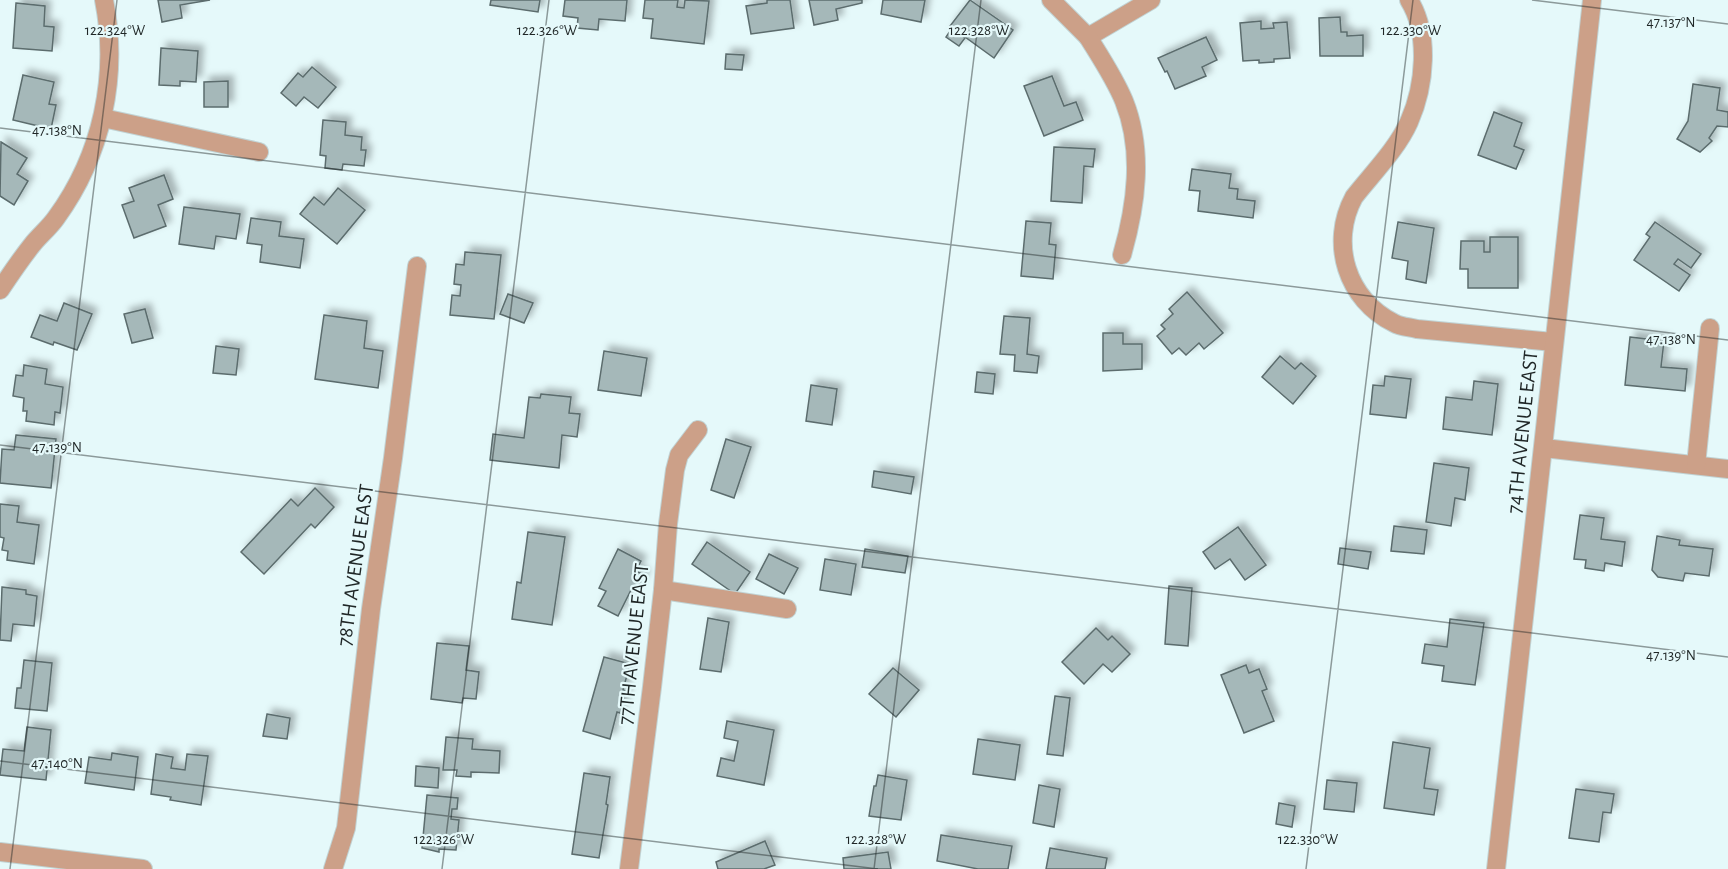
<svg xmlns="http://www.w3.org/2000/svg" width="1728" height="869" font-family="'Alegreya Sans',sans-serif">
<style>
.building{fill:#a5b8b9;stroke:#5b6c6d;stroke-width:1.5;filter:url(#shadow)}
.lines{fill:none;stroke-linecap:round;stroke-linejoin:round}
.minor-casing{stroke:#c1d3d4;stroke-width:20}
.minor{stroke:#cca088;stroke-width:18}
.ticks{fill:none;stroke:#1f2626;stroke-width:1.5;stroke-opacity:0.45}
.labels{text-anchor:middle;stroke-width:4.5;stroke-linejoin:round;paint-order:stroke}
.street-label{font-size:21px;fill:#1f2626;stroke:#e5f9fa}
.ticks-label{font-size:15px;text-anchor:middle;fill:#1f2626;stroke:#e5f9fa;stroke-width:4.5;stroke-linejoin:round;paint-order:stroke}
</style>
<defs>
<filter id="shadow"><feDropShadow dx="5.5" dy="-5.5" stdDeviation="3" flood-color="#0004"/></filter>
</defs>
<rect width="100%" height="100%" fill="#e5f9fa"/>
<g class="building">
<polygon points="158,0 210,0 180,5 182,18 162,22"/>
<polygon points="491,0 540,0 538,12 490,5"/>
<polygon points="565,0 627,0 625,21 599,19 598,30 577,28 578,18 563,16"/>
<polygon points="645,0 678,0 677,7 684,8 685,0 709,1 704,44 651,38 653,19 643,18"/>
<polygon points="767,0 790,0 794,28 751,34 746,6 767,3"/>
<polygon points="809,0 862,0 862,3 836,9 838,20 814,25"/>
<polygon points="883,0 925,0 921,22 881,14"/>
<polygon points="970,0 1013,30 994,58 950,26"/>
<polygon points="16,3 45,6 44,26 54,27 52,51 13,48"/>
<polygon points="1340,17 1341,32 1347,32 1347,36 1363,35 1363,56 1320,56 1319,18"/>
<polygon points="1261,21 1261,29 1274,28 1273,23 1287,22 1290,58 1274,59 1274,62 1259,63 1259,60 1243,61 1240,23"/>
<polygon points="952,28 965,38 959,46 946,37"/>
<polygon points="1206,37 1217,60 1202,67 1206,76 1175,89 1167,71 1165,72 1158,58"/>
<polygon points="161,48 198,51 196,82 180,81 180,86 159,85"/>
<polygon points="726,54 744,55 742,70 725,69"/>
<polygon points="312,67 336,87 318,108 304,97 296,106 281,93 298,73 303,77"/>
<polygon points="23,75 54,82 49,104 56,105 51,129 13,120"/>
<polygon points="1052,76 1064,106 1076,102 1083,120 1044,136 1024,86"/>
<polygon points="228,81 228,107 204,107 204,82"/>
<polygon points="1693,84 1720,88 1717,110 1728,112 1728,127 1717,126 1709,138 1712,141 1700,152 1677,139 1688,121"/>
<polygon points="1494,112 1522,123 1514,146 1524,150 1516,169 1478,155"/>
<polygon points="323,120 346,122 345,135 362,137 361,150 366,150 364,166 343,164 342,170 325,168 326,156 320,155"/>
<polygon points="1,142 27,158 17,174 28,181 14,205 0,196"/>
<polygon points="1054,147 1095,149 1093,167 1084,166 1082,203 1051,201"/>
<polygon points="1192,169 1231,174 1229,188 1238,189 1237,199 1255,201 1253,218 1198,211 1200,191 1189,190"/>
<polygon points="164,175 173,199 158,205 166,226 134,238 122,205 134,201 129,188"/>
<polygon points="338,188 365,210 337,244 300,214 314,197 324,205"/>
<polygon points="184,207 240,214 236,239 216,236 214,249 179,244"/>
<polygon points="251,218 281,222 279,236 304,239 300,268 260,262 262,245 247,243"/>
<polygon points="1026,221 1051,223 1049,244 1056,245 1053,279 1021,276"/>
<polygon points="1398,222 1434,228 1426,283 1406,279 1408,261 1392,258"/>
<polygon points="1655,222 1701,254 1691,268 1678,259 1674,264 1690,275 1679,291 1634,260 1650,237 1646,234"/>
<polygon points="1490,237 1518,237 1518,288 1468,288 1468,269 1460,269 1461,241 1484,241 1484,252 1490,252"/>
<polygon points="465,252 501,255 494,319 450,315 452,295 460,296 461,285 454,284 456,264 464,265"/>
<polygon points="1187,292 1223,333 1204,349 1199,343 1186,355 1179,348 1172,354 1157,336 1165,329 1161,325 1173,314 1169,309"/>
<polygon points="508,294 533,303 524,323 500,314"/>
<polygon points="64,303 92,314 77,350 54,342 53,345 31,337 40,315 57,321"/>
<polygon points="145,309 153,338 132,343 124,314"/>
<polygon points="324,315 367,321 364,348 383,351 378,388 315,379"/>
<polygon points="1004,316 1030,318 1027,354 1039,356 1037,373 1014,371 1015,355 1000,354"/>
<polygon points="1103,333 1123,333 1123,344 1142,344 1142,369 1103,371"/>
<polygon points="1630,337 1664,341 1661,367 1687,369 1685,391 1625,385"/>
<polygon points="216,346 239,349 236,375 213,373"/>
<polygon points="604,351 647,358 641,396 598,390"/>
<polygon points="1280,356 1295,369 1301,363 1316,376 1293,404 1262,377"/>
<polygon points="24,365 47,369 45,384 63,387 60,413 55,412 54,425 26,421 27,411 23,411 24,398 13,396 16,375 23,376"/>
<polygon points="977,372 995,374 993,394 975,392"/>
<polygon points="1385,376 1411,379 1406,418 1370,414 1373,385 1384,386"/>
<polygon points="1474,381 1498,384 1492,435 1443,429 1446,397 1472,400"/>
<polygon points="811,385 837,389 832,425 806,421"/>
<polygon points="541,394 571,397 569,413 580,414 577,437 562,435 559,468 490,460 493,434 524,438 529,397 540,398"/>
<polygon points="16,435 56,439 51,488 0,483 2,449 14,450"/>
<polygon points="726,439 751,447 734,498 711,490"/>
<polygon points="1434,463 1469,468 1465,500 1455,498 1451,526 1426,522"/>
<polygon points="874,471 914,477 911,494 872,487"/>
<polygon points="315,488 334,507 315,528 311,524 264,574 241,552 291,499 298,506"/>
<polygon points="0,504 19,506 17,522 39,525 34,564 7,560 8,551 2,550 4,538 0,537"/>
<polygon points="1580,515 1604,518 1601,539 1625,542 1622,566 1605,563 1604,571 1585,568 1586,560 1574,559"/>
<polygon points="1394,526 1427,530 1424,554 1391,551"/>
<polygon points="1238,527 1266,565 1245,580 1230,559 1215,569 1203,552"/>
<polygon points="528,532 565,537 552,625 512,619 517,582 521,583"/>
<polygon points="1657,536 1680,540 1679,545 1713,549 1709,576 1685,573 1683,581 1658,577 1652,570"/>
<polygon points="707,542 750,572 735,594 692,564"/>
<polygon points="1340,548 1371,552 1368,569 1338,564"/>
<polygon points="618,549 641,561 636,571 644,575 637,588 633,586 618,616 598,606 606,591 599,588"/>
<polygon points="865,549 908,556 905,573 862,567"/>
<polygon points="769,554 798,568 784,594 756,579"/>
<polygon points="825,559 856,564 851,595 820,590"/>
<polygon points="1169,586 1192,588 1188,646 1165,644"/>
<polygon points="2,587 26,590 26,594 37,596 34,626 13,624 11,641 0,640"/>
<polygon points="708,618 729,622 721,672 700,669"/>
<polygon points="1450,619 1484,623 1475,685 1442,681 1444,666 1422,663 1425,644 1447,647"/>
<polygon points="1096,628 1108,640 1112,636 1130,654 1112,672 1103,664 1084,684 1062,662"/>
<polygon points="437,643 469,646 466,670 479,672 476,699 463,698 462,703 431,699"/>
<polygon points="604,657 630,664 623,690 626,691 620,713 617,712 610,739 583,731"/>
<polygon points="24,660 52,663 47,711 15,708 17,688 21,688"/>
<polygon points="1246,665 1249,673 1259,669 1267,689 1262,691 1274,721 1244,733 1221,675"/>
<polygon points="893,668 919,690 896,717 869,694"/>
<polygon points="1055,696 1070,698 1063,756 1047,754"/>
<polygon points="267,714 290,718 287,739 263,736"/>
<polygon points="727,721 774,730 764,785 717,776 721,758 734,761 738,741 724,738"/>
<polygon points="27,727 51,730 46,780 0,775 3,749 24,751"/>
<polygon points="446,737 473,739 472,749 500,751 499,773 471,772 471,777 456,776 457,770 443,770"/>
<polygon points="978,739 1020,745 1015,780 973,774"/>
<polygon points="1393,742 1430,748 1424,788 1438,790 1434,815 1384,808"/>
<polygon points="112,753 138,757 134,790 85,783 89,757 111,760"/>
<polygon points="156,754 173,757 171,768 185,770 187,754 208,756 201,805 170,800 171,797 151,794"/>
<polygon points="416,766 439,768 438,788 415,786"/>
<polygon points="584,773 610,777 606,804 608,805 599,858 572,854"/>
<polygon points="878,775 907,780 901,820 869,816 874,786 876,786"/>
<polygon points="1327,780 1357,783 1354,812 1324,809"/>
<polygon points="1039,785 1060,789 1054,827 1033,823"/>
<polygon points="1576,789 1614,794 1611,813 1603,812 1599,842 1569,838"/>
<polygon points="427,795 458,798 457,809 452,809 451,819 459,820 456,850 439,849 439,852 422,848"/>
<polygon points="1279,803 1295,806 1292,827 1276,824"/>
<polygon points="941,835 1012,846 1008,869 978,869 937,861"/>
<polygon points="765,841 775,865 764,869 718,869 716,862"/>
<polygon points="1050,848 1107,858 1105,869 1046,869"/>
<polygon points="888,852 891,869 844,869 843,858"/>
</g>
<g class="lines">
<defs>
<g id="minor">
<polyline points="1051,0 1088,37 1151,0"/>
<path d="M1409,0c21,34 16,86 0,122 -12,27 -37,52 -55,75 -25,46 -7,103 40,126 7,4 15,4 23,6l136,13"/>
<path d="M1088,37c13,21 27,42 36,64 20,50 12,105 -2,154"/>
<polyline points="103,118 259,152"/>
<path d="M0,290c10,-15 20,-30 32,-45 7,-9 17,-17 24,-27 46,-63 63,-142 48,-218"/>
<polyline points="1544,448 1728,469"/>
<polyline points="1696,465 1710,328"/>
<polyline points="663,590 787,609"/>
<polyline points="0,852 143,869"/>
<polyline points="333,869 346,828 371,609 393,458 417,266"/>
<polyline points="629,869 652,687 663,590 668,524 675,470 679,455 698,430"/>
<path d="M1496,869c33,-290 64,-579 96,-869"/>
</g>
</defs>
<use href="#minor" class="minor-casing"/>
<use href="#minor" class="minor"/>
</g>
<path class="ticks" d="M1532,0l196,24M0,128l1728,212M0,445l1728,212M0,761l878,108M10,869l107,-869M442,869l107,-869M874,869l107,-869M1306,869l107,-869"/>
<g class="labels">
<g class="street-label">
<text transform="translate(1522 432) rotate(-84)" y="7">74TH AVENUE EAST</text>
<text transform="translate(355 565) rotate(-82)" y="7">78TH AVENUE EAST</text>
<text transform="translate(633 644) rotate(-84)" y="7">77TH AVENUE EAST</text>
</g>
</g>
<g class="ticks-label">
<text x="1671" y="27">47.137°N</text>
<text x="115" y="35">122.324°W</text>
<text x="547" y="35">122.326°W</text>
<text x="979" y="35">122.328°W</text>
<text x="1411" y="35">122.330°W</text>
<text x="57" y="135">47.138°N</text>
<text x="1671" y="344">47.138°N</text>
<text x="57" y="452">47.139°N</text>
<text x="1671" y="660">47.139°N</text>
<text x="57" y="768">47.140°N</text>
<text x="444" y="844">122.326°W</text>
<text x="876" y="844">122.328°W</text>
<text x="1308" y="844">122.330°W</text>
</g>
</svg>
